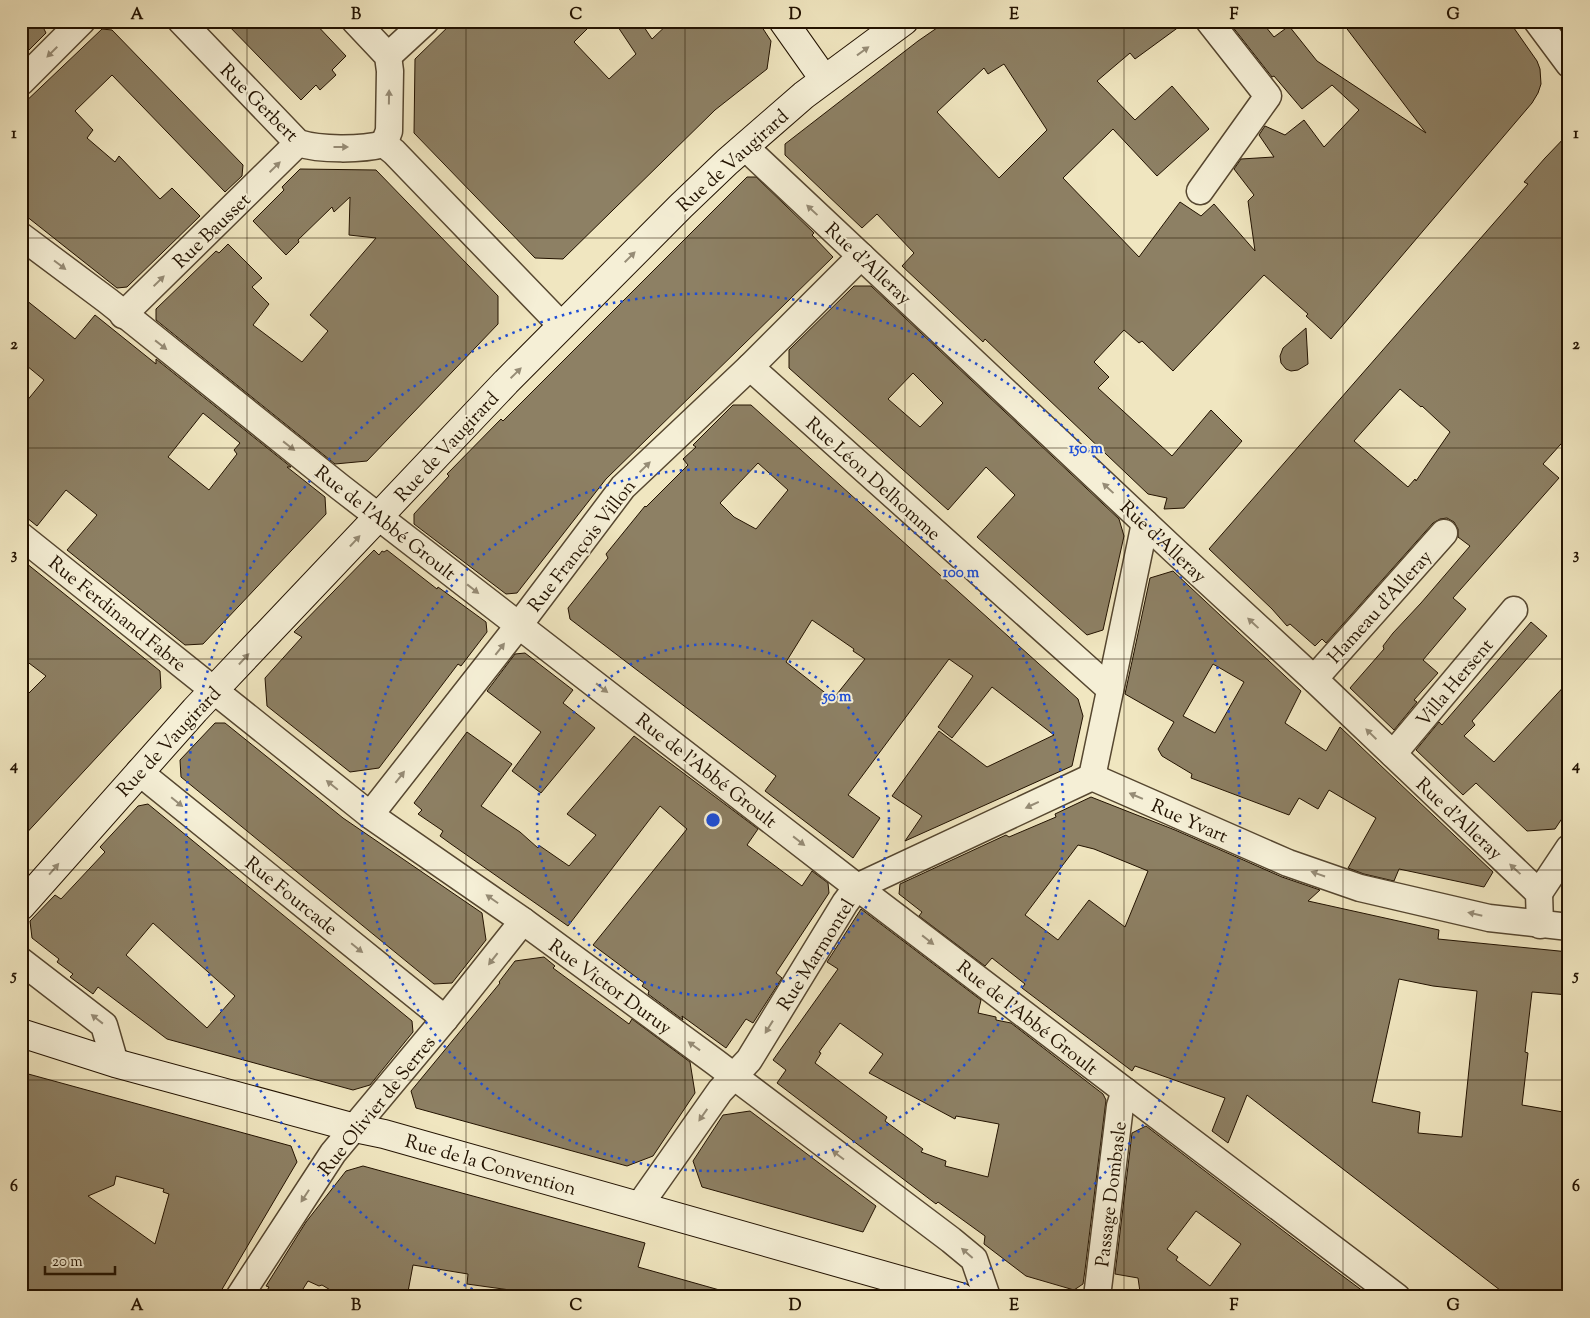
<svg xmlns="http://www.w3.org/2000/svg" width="1590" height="1318" font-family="'Sorts Mill Goudy',serif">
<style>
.building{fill:#8d8064;stroke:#221200;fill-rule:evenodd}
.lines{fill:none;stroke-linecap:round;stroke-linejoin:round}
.street-casing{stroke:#564730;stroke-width:29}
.secondary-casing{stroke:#221200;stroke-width:30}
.street{stroke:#f5efd6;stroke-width:26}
.secondary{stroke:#f5efd6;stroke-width:28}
.oneway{fill:#968c76}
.grid{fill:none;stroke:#221200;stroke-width:1;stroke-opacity:0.55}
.ring{fill:none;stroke:#1d4ed8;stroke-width:2.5;stroke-dasharray:2.5 5}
.labels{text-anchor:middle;stroke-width:4;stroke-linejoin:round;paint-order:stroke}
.street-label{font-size:19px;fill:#221200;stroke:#f5efd6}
.centre{fill:#1d4ed8;stroke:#f5efd6;stroke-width:2.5}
.ring-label{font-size:15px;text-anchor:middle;font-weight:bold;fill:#1d4ed8;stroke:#f5efd6;stroke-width:4;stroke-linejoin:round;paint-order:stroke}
.neatline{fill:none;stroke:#221200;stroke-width:2}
.grid-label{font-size:16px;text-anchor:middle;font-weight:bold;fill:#221200}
</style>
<rect width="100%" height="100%" fill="#f0e6c0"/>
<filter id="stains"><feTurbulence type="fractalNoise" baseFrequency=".004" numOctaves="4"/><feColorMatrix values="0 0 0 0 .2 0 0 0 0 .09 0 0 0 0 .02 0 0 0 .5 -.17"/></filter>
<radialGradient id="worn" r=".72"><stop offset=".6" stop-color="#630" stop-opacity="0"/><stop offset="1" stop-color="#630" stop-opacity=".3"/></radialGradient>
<g class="building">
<polygon points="21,21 40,21 46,33 21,58"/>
<polygon points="224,21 313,21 346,56 332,70 336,75 320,90 316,85 301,100"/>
<polygon points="454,21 595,21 574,42 609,79 636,54 614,21 640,21 652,39 671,21 758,21 771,41 767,69 715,110 563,259 535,258 414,133 415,59"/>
<path d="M947,21h240l-52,38 -5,-6 -33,28 38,39 37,-34 37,43 -52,47 -44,-47 -50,49 76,79 41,-55 21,14 13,-12 41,47 -7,-50 6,-6 -20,-26 7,-10 33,-2 -15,-22 6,-9 20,9 19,-15 20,27 35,-37 -27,-25 -30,24 -28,-33 -2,1 -44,-56h33l13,16 15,-11 28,35 109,72 -85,-112h168l28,40 3,8 1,15 -3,9 -6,10 -201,236 -25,-23 2,-2 -44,-39 -91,96 -31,-30 -3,2 -15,-13 -30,32 15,15 -11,11 74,68 39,-46 31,31 -58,67 -20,1 3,-11 -19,-4 -163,-155 -2,3 -81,-76 12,-13 -37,-39 -15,14 -77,-73v-11l133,-103zM1004,64l43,66 -48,48 -62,-66 47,-44 4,6z"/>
<polygon points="102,29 112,30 243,165 242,176 225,192 112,75 75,111 93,130 87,138 115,162 119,156 160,199 172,188 200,216 127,287 117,288 21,212 21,106"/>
<path d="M1569,133v302l-26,29 16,14 -106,120 13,11 -43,51 15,13 -24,27 3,2 -23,28 -44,-42 34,-39 -1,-3 10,-13 28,-30 49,-57 -12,-9v-8l-4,-7 -7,-4 -7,1 -7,4 -107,120 -4,-4 -7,7 -25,-22 -3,2 -15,-17 -63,-60 319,-365 -4,-2 21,-24zM1400,389l21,18 1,-1 28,26 -34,49 -1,-2 -7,8 -54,-46z"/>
<polygon points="300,169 376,170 498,296 498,324 367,461 335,464 156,320 156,309 216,251 219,253 228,244 262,278 252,287 269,304 253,325 302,362 328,331 310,315 376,238 349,235 350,197 334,212 332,207 298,240 299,242 286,255 253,221 284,190 282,187"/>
<polygon points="747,177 756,177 814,233 812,235 833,257 606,479 517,593 506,594 414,524 414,514 449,476 447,474 501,419 503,421"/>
<path d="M854,286h17l248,233 5,17 -21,94 -16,5 -110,-98 38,-42 -29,-28 -38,43 -159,-142v-18zM913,373l30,30 -23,24 -32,-28z"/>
<path d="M21,296l54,43 20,-24 61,49v-5l135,108h-4l38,30 1,17 -123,130 -18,1 -118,-95 30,-35 -31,-25 -29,36 -16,-13v-105l23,-28 -23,-19zM203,413l37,30 -6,7 3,4 -28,36 -41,-33z"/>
<polygon points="1306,328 1308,364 1298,370 1291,371 1286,369 1281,363 1280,356 1283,348"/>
<path d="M733,405h18l327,294 5,17 -11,50 -167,75 17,-25 -30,-20 47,-65 48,36 67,-32 -62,-48 -40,51 -14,-11 35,-51 -24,-17 -101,136 32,23 -27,40 -88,-67 11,-15 -206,-157 -2,-11 40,-50 -2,-4 39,-48 1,1 42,-42 -5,-6 13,-12 -3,-2zM758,463l30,27 -32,39 -22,-12 -14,-14zM812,620l42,29 -1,2 12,8 -32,40 -47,-37z"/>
<polygon points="374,550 379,555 382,551 384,552 387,550 437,589 438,587 486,622 487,632 461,666 458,664 379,768 350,772 267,706 265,678 302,637 294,632"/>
<polygon points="21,559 160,671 161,688 21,839 21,701 46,676 21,657"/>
<path d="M1173,571l128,120 -16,32 41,28 14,-24 153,145 -9,15 -85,-18 -5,12 -30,-7 -16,-6 28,-50 -47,-28 -11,19 -19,-11 -10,17 -98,-37 1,-4 -30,-18 -4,-7 16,-27 -49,-28 25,-116zM1213,664l31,18 -29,51 -32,-17z"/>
<polygon points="1531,622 1547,636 1472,721 1475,725 1464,736 1494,762 1569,681 1569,808 1555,829 1527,831 1476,783 1463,795 1416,750 1439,722 1442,725"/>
<polygon points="525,653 573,690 563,703 595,728 541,793 512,771 541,732 487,691 515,654"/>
<polygon points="215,723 225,723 343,818 482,913 486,940 452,983 434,984 181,777 180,760"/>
<polygon points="467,732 512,764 481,806 520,832 538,848 540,846 569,866 596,835 567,814 634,736 758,829 747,845 802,886 812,871 828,883 829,893 776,973 782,978 764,1006 753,1023 746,1019 726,1048 682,1016 683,1020 648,994 649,991 642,986 644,983 593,945 687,829 660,806 568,926 451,844 440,836 443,831 418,814 422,810 414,803"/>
<path d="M1091,797l84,33 107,47 38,13 -12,11 131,29 -1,9 131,13v43l-37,-3 -7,60 3,1 -6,52 47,8v184h-60l-262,-202 -19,48 -16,-12 13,-33 -90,-32 -3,5 -110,-83 3,-4 -33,-26 -7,8 -66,-50 3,-4 -23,-18 1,-10 106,-49 3,2 47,-20 -1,-3zM1078,845l16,4 54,22 -23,56 -36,-27 -31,40 -33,-25zM1399,979l34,7 44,5 -15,146 -44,-4 2,-21 -48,-10z"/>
<path d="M148,804l264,217 1,11 -43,53 -17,5 -186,-51 -69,-52 -5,7 -23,-17 3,-3 -16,-12 2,-3 -27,-21 -2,-17 25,-26 6,4 44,-47 -5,-5 38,-41zM153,923l82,73 -28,32 -81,-73z"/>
<path d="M861,909l120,91 -3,13 18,4v3l15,3 92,71 3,6 -21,170 -2,14 -9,6 -48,-14 -42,-32 1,-8 -47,-34 -2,2 -159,-121 9,-13 -13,-10 65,-91 -11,-7zM840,1023l43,31 -14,19 86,46 1,-3 43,8 -11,53 -43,-11 1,-5 -25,-9 2,-3 -38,-28 2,-4 -72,-54 6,-10 -2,-1z"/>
<polygon points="544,957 555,966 553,968 629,1024 632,1019 690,1062 695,1093 653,1156 627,1166 416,1108 411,1091 500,983 499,982 515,961"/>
<path d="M21,1072l270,74 6,16 -76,129 -3,-1 -4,7h-172l-21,-12zM116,1176l48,13 -1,3 6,2 -14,50 -67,-48 26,-11z"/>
<polygon points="750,1111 876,1206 863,1232 702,1187 693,1161 723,1115"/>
<path d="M1146,1126l190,145 35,26h-227l-4,-5 -2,-14 -23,-4 17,-141zM1196,1211l45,33 -31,42 -34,-26 2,-3 -11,-8z"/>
<polygon points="363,1166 645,1243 638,1267 723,1291 722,1297 509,1297 510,1290 467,1284 468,1274 413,1265 407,1297 342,1297 322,1285 319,1286 308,1281 298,1297 263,1297 269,1287 266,1286 306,1222 346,1171"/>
</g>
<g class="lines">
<defs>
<g id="street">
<path d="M181,21l117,122c22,7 63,7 86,1l10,8 168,174"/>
<polyline points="355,21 388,56 390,71 389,131 384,144"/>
<polyline points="1537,21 1569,64"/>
<polyline points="388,56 426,21"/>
<polyline points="21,82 82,21"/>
<polyline points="745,147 1176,552 1314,679 1539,893 1540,925"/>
<polyline points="1200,191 1268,96 1209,21"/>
<polyline points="21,236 108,301 340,487 857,887 1125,1091 1397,1297"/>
<polyline points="123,315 298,143"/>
<polyline points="750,367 1110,689"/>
<polyline points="21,536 370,815 523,921 715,1062 951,1240 974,1259 987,1297"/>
<polyline points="1314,679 1444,533"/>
<polyline points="1393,754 1514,610"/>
<polyline points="139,772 445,1019"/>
<polyline points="1092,777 1288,863 1360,888 1489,918 1569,927"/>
<polyline points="1092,777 1145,523"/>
<polyline points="370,815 519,625 623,487 750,367 861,256"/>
<polyline points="1539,893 1569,848"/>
<polyline points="21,961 104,1025 115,1063"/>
<polyline points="639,1206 720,1091 749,1060 845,903 857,887 1092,777"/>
<polyline points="239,1297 333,1153 445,1019 523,921"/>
<polyline points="1097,1297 1120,1106 1125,1091"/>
</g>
<g id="secondary">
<polyline points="783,21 824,79"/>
<polyline points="21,906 195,710 506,382 681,206 727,162 804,95 904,21"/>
<polyline points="21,1033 115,1063 355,1128 384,1134 960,1297"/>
</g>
</defs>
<use href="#street" class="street-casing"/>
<use href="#secondary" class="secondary-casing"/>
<use href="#street" class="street"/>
<use href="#secondary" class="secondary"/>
</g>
<defs><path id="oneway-solid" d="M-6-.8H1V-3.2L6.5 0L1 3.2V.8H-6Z" transform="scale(1.25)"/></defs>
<g class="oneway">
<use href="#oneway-solid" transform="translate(863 51) rotate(-36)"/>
<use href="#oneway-solid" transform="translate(52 52) rotate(135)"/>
<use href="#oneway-solid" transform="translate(389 97) rotate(-89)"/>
<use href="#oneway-solid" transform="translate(341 147)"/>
<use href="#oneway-solid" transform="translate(275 167) rotate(-44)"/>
<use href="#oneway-solid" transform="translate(812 210) rotate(-137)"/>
<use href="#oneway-solid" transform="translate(630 257) rotate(-45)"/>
<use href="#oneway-solid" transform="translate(60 265) rotate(37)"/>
<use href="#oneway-solid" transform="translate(159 281) rotate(-44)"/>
<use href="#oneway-solid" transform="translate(161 345) rotate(38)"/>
<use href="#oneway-solid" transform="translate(516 373) rotate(-44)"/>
<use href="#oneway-solid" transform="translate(289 446) rotate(38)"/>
<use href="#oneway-solid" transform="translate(645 467) rotate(-44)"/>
<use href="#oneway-solid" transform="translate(1108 488) rotate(-137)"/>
<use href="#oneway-solid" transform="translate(355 541) rotate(-47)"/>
<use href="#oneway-solid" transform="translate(473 589) rotate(38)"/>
<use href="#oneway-solid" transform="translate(1253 623) rotate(-137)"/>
<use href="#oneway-solid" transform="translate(500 649) rotate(-52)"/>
<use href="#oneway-solid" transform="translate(244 659) rotate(-47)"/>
<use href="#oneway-solid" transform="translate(602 688) rotate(38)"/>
<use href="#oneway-solid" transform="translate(1371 734) rotate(-136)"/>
<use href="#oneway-solid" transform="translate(400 777) rotate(-52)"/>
<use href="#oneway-solid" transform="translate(332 785) rotate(-141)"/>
<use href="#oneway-solid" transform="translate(1136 796) rotate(-157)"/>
<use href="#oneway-solid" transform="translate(177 802) rotate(39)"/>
<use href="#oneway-solid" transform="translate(1032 805) rotate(155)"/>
<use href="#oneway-solid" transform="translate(799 841) rotate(38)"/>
<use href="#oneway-solid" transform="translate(54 869) rotate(-49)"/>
<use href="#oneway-solid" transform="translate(1515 869) rotate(-137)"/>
<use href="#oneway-solid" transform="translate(1318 874) rotate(-161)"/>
<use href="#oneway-solid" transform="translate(492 899) rotate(-145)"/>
<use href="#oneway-solid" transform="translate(1475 914) rotate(-167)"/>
<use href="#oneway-solid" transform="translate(928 940) rotate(38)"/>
<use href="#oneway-solid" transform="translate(357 948) rotate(39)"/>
<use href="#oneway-solid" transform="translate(493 959) rotate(128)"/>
<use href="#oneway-solid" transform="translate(97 1019) rotate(-142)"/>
<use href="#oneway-solid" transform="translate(769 1027) rotate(122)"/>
<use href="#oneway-solid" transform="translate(694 1046) rotate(-144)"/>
<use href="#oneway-solid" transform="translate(703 1115) rotate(125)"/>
<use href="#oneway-solid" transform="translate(838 1155) rotate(-143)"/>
<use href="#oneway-solid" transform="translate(305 1196) rotate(123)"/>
<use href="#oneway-solid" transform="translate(967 1253) rotate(-139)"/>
</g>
<path class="grid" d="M247,21v1276M466,21v1276M685,21v1276M905,21v1276M1124,21v1276M1343,21v1276M21,238h1548M21,448h1548M21,659h1548M21,870h1548M21,1080h1548"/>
<g class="ring">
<circle cx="713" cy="820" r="176"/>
<circle cx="713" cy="820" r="351"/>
<path d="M486 1296A527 527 0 1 1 940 1296"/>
</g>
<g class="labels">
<g class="street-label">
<text transform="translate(260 102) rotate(45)" y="7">Rue Gerbert</text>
<text transform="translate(732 160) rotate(-42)" y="7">Rue de Vaugirard</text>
<text transform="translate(211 230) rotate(-44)" y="7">Rue Bausset</text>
<text transform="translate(869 263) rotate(43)" y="7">Rue d'Alleray</text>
<text transform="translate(446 446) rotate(-47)" y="7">Rue de Vaugirard</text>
<text transform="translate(874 478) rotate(42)" y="7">Rue Léon Delhomme</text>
<text transform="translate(386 522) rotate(38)" y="7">Rue de l'Abbé Groult</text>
<text transform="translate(1164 541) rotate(43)" y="7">Rue d'Alleray</text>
<text transform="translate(581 545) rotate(-52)" y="7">Rue François Villon</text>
<text transform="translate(1379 606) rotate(-48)" y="7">Hameau d'Alleray</text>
<text transform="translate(118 613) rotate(39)" y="7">Rue Ferdinand Fabre</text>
<text transform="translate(1454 682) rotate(-50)" y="7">Villa Hersent</text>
<text transform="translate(168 741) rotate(-47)" y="7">Rue de Vaugirard</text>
<text transform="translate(707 770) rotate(38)" y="7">Rue de l'Abbé Groult</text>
<text transform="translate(1460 818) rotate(43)" y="7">Rue d'Alleray</text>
<text transform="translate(1190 820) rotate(24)" y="7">Rue Yvart</text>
<text transform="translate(292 895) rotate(39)" y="7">Rue Fourcade</text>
<text transform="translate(815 954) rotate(-58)" y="7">Rue Marmontel</text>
<text transform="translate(611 986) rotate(36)" y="7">Rue Victor Duruy</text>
<text transform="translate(1028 1017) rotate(38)" y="7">Rue de l'Abbé Groult</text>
<text transform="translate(376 1105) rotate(-51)" y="7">Rue Olivier de Serres</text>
<text transform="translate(491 1164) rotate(16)" y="7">Rue de la Convention</text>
<text transform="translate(1110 1194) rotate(-83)" y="7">Passage Dombasle</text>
</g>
</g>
<circle cx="713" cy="820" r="8" class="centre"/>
<g class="ring-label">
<text x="1086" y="453">150 m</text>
<text x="961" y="577">100 m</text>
<text x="837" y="701">50 m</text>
</g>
<rect width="1590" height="1318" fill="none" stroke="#f0e6c0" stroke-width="55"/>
<path d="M45 1266v8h70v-8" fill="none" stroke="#221200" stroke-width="2.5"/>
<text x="52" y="1266" font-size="15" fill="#221200" stroke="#f5efd6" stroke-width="4" paint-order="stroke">20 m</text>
<rect x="28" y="28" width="1534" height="1262" class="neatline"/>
<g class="grid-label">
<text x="137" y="19">A</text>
<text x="356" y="19">B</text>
<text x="576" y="19">C</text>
<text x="795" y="19">D</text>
<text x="1014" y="19">E</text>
<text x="1234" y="19">F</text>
<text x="1453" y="19">G</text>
<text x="14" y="138">1</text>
<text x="1576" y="138">1</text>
<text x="14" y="349">2</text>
<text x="1576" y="349">2</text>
<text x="14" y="559">3</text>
<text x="1576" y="559">3</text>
<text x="14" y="770">4</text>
<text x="1576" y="770">4</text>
<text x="14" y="980">5</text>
<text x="1576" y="980">5</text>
<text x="14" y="1191">6</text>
<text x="1576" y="1191">6</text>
<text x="137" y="1310">A</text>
<text x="356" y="1310">B</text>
<text x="576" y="1310">C</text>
<text x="795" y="1310">D</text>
<text x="1014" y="1310">E</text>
<text x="1234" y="1310">F</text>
<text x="1453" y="1310">G</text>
</g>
<rect width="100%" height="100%" filter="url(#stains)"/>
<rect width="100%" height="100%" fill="url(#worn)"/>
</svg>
